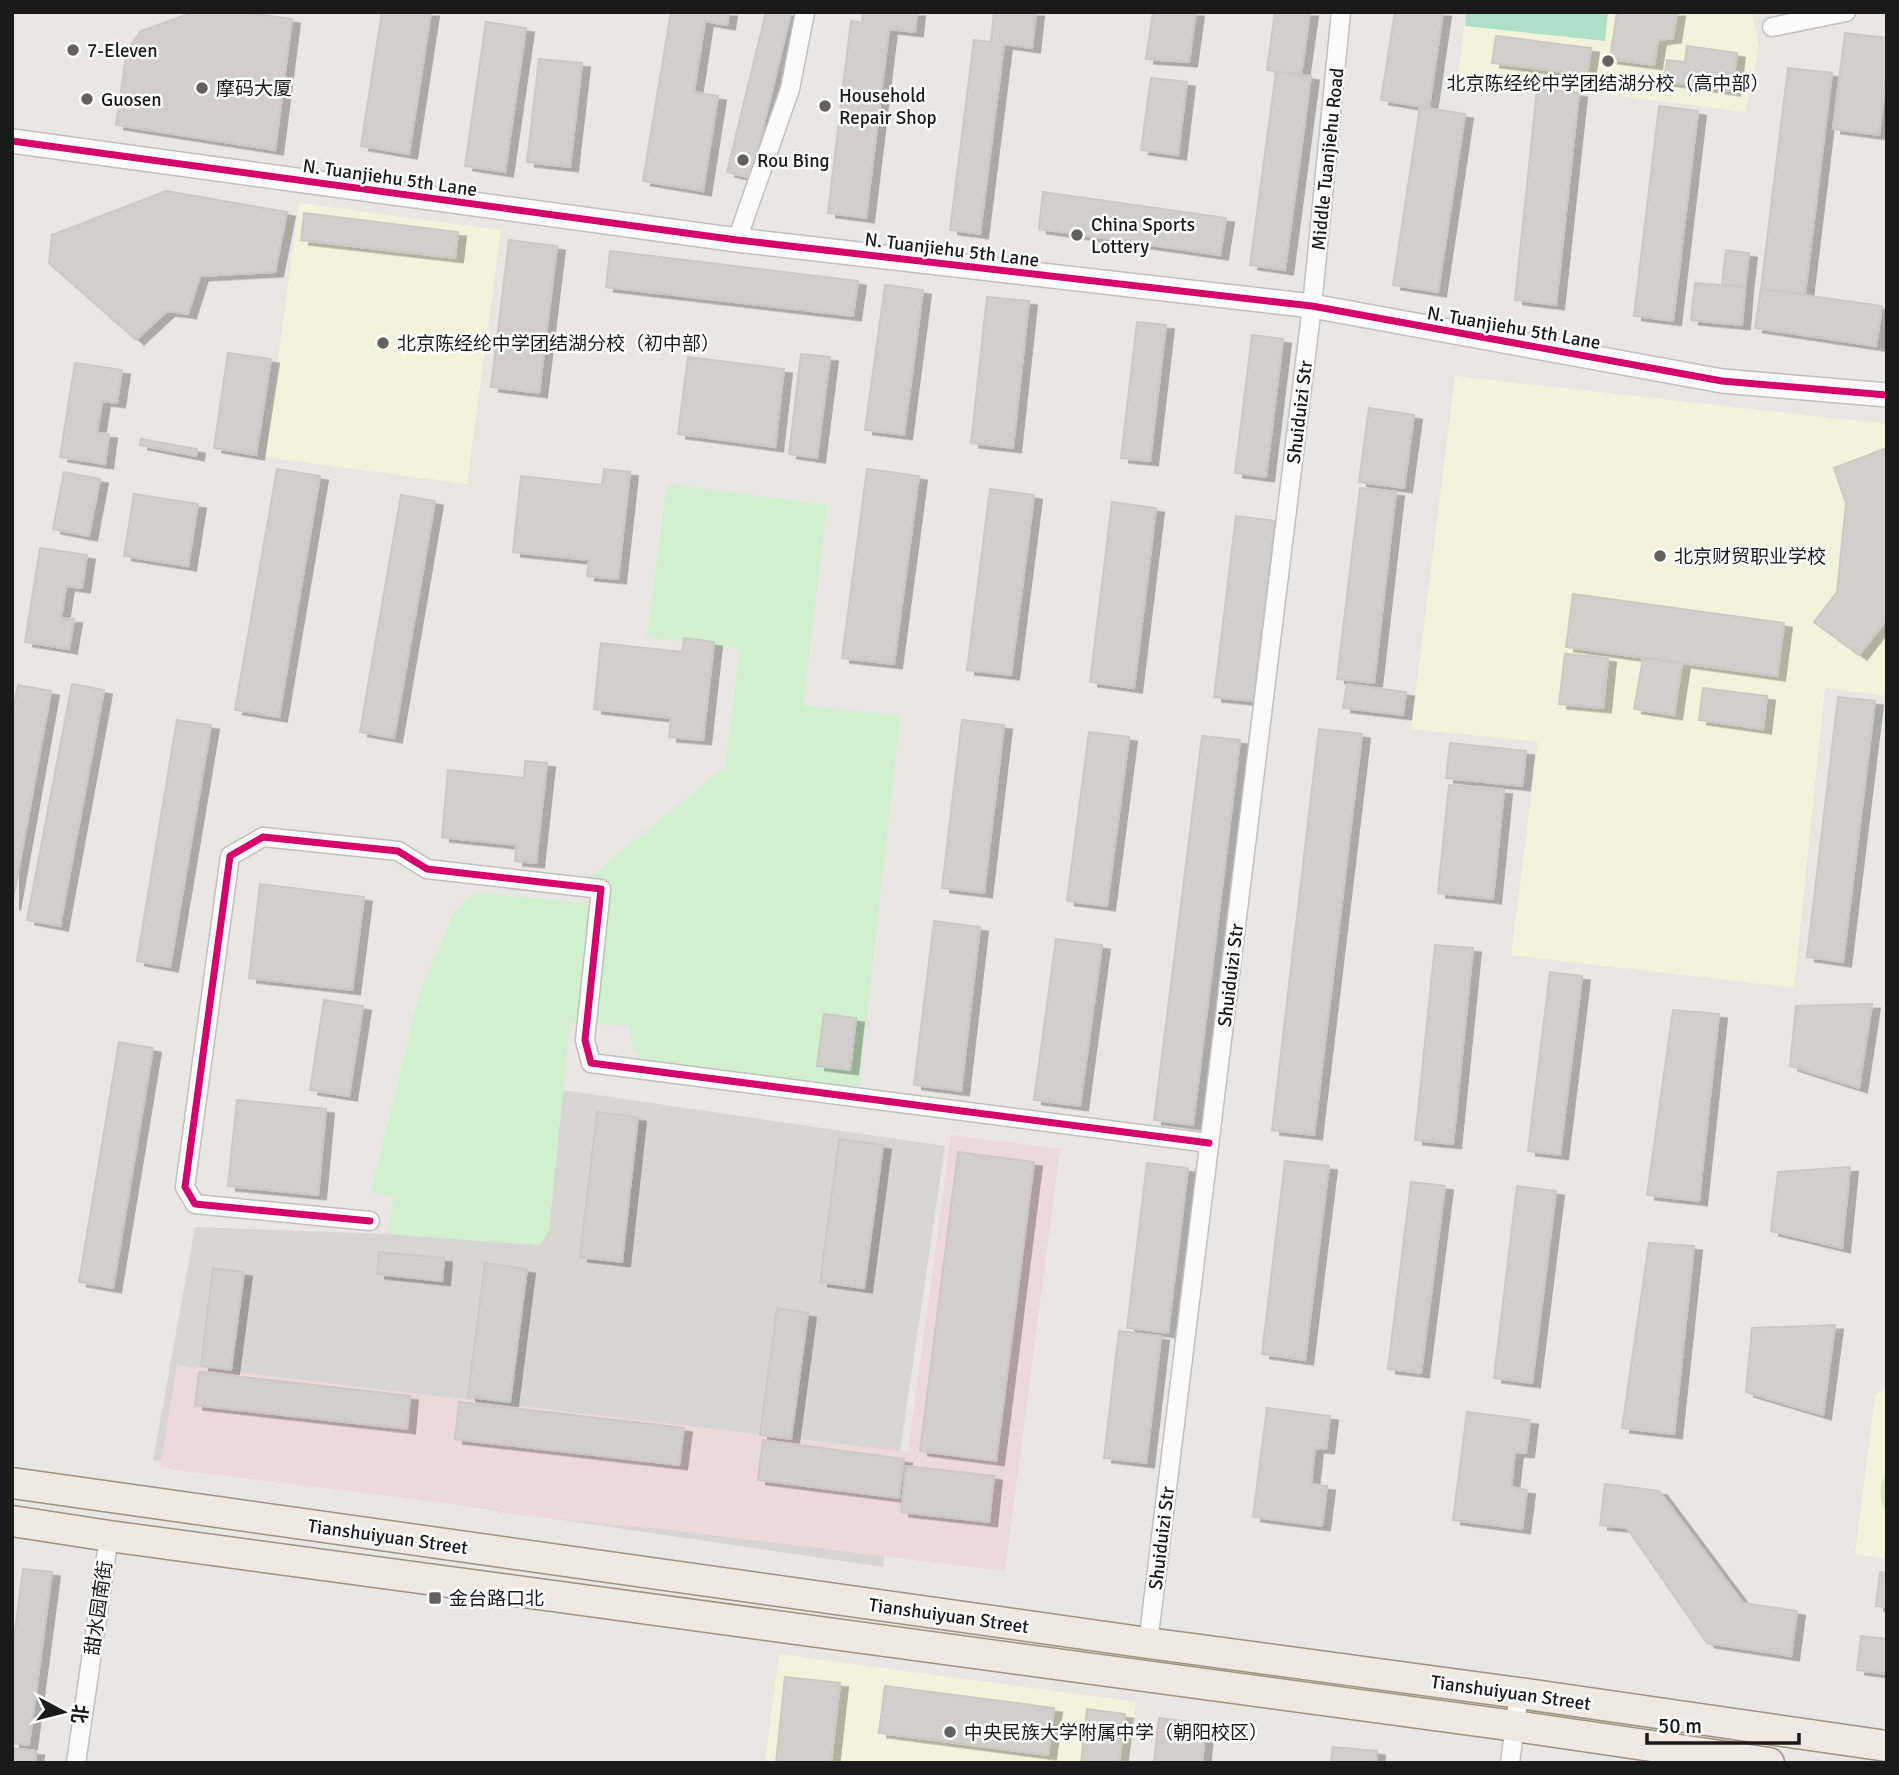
<svg xmlns="http://www.w3.org/2000/svg" width="1899" height="1775" font-family="Signika,'Noto Sans SC',sans-serif">
<style>
.residential{fill:#d8d6d4}
.commercial{fill:#ecd9d8}
.education{fill:#f5f2dc}
.grass{fill:#d7e7c1}
.park{fill:#d0f0ce}
.pitch{fill:#aee0c8}
.building{fill:#d1cecc;stroke:#ccc8c4;stroke-width:2;filter:url(#shadow)}
.lines{fill:none;stroke-linecap:round;stroke-linejoin:round}
.minor-casing{stroke:#c1c0bf;stroke-width:21}
.tertiary-casing{stroke:#c1c0bf;stroke-width:26}
.primary-casing{stroke:#9e9281;stroke-width:33}
.minor{stroke:#fcfbfb;stroke-width:18}
.tertiary{stroke:#fcfbfb;stroke-width:23}
.primary{stroke:#efe9e2;stroke-width:30}
.cycleway-casing{stroke:#fff;stroke-width:11}
.cycleway{stroke:#d6006c;stroke-width:7}
.poi-dot{fill:#626160;stroke:#fff;stroke-width:2.5}
.labels{text-anchor:middle;stroke-width:5;stroke-linejoin:round;paint-order:stroke}
.poi-label{font-size:19px;fill:#1a1a1a;stroke:#fff;text-anchor:start}
.street-label{font-size:19px;fill:#1a1a1a;stroke:#fff}
</style>
<defs>
<filter id="shadow"><feDropShadow dx="8" dy="4.5" stdDeviation="0" flood-color="#0004"/></filter>
</defs>
<rect width="100%" height="100%" fill="#e9e6e3"/>
<polygon class="residential" points="563,1090 945,1146 883,1567 153,1460 195,1227 388,1234 522,1244 549,1230"/>
<polygon class="commercial" points="951,1135 1060,1149 1005,1571 679,1531 498,1513 498,1509 160,1468 177,1365 908,1452"/>
<g class="education">
<polygon points="1466,12 1752,12 1759,48 1745,112 1458,75"/>
<polygon points="299,203 501,230 467,484 265,457"/>
<polygon points="1455,376 1887,424 1887,696 1825,688 1794,988 1511,955 1538,742 1411,729"/>
<polygon points="1887,1386 1887,1559 1855,1554 1875,1396"/>
<polygon points="779,1654 1136,1702 1128,1763 765,1763"/>
</g>
<path class="grass" d="M1887,1470v46c-8,-15 -9,-31 0,-46z"/>
<path class="park" d="M667,484l160,21 -24,201 96,9v13l-42,375 -205,-23 -18,-30 -5,-24 -59,-4 -21,208 -9,15 -152,-11 6,-37 -23,-5 49,-200 30,-69c2,-15 14,-22 27,-30l106,10 12,-6 -7,-18 137,-112 15,-118 -93,-12z"/>
<polygon class="pitch" points="1466,12 1608,12 1605,41 1465,26"/>
<g class="building">
<polygon points="194,12 243,12 292,19 275,150 116,125 127,50 141,31"/>
<polygon points="382,12 431,12 409,154 361,146"/>
<polygon points="671,12 729,12 727,25 705,21 694,92 718,96 703,191 643,181"/>
<polygon points="766,12 791,12 751,178 727,172"/>
<polygon points="863,12 917,12 915,32 889,29 866,218 828,213 851,21 862,23"/>
<polygon points="994,12 1036,12 1032,48 1004,44 980,234 950,230 974,40 991,42"/>
<polygon points="1153,12 1196,12 1189,62 1146,59"/>
<polygon points="1275,12 1310,12 1301,75 1267,70"/>
<polygon points="1395,12 1443,12 1429,108 1381,100"/>
<polygon points="1617,12 1677,12 1673,38 1658,40 1654,65 1610,59"/>
<polygon points="486,22 526,28 505,172 465,166"/>
<polygon points="1845,33 1887,38 1887,71 1879,135 1833,129"/>
<polygon points="1496,36 1591,48 1587,75 1492,63"/>
<polygon points="1687,46 1737,53 1732,91 1664,81 1667,60 1685,62"/>
<polygon points="539,59 582,63 570,167 527,162"/>
<polygon points="1788,68 1832,73 1805,294 1761,289"/>
<polygon points="1276,72 1311,76 1285,270 1250,265"/>
<polygon points="1151,78 1187,82 1178,155 1141,150"/>
<polygon points="1537,89 1579,93 1556,305 1515,300"/>
<polygon points="1659,106 1698,111 1673,321 1634,316"/>
<polygon points="1420,107 1465,114 1438,292 1393,285"/>
<polygon points="166,191 287,212 275,272 200,276 188,314 167,311 136,340 49,263 52,235"/>
<polygon points="1043,192 1226,218 1220,255 1039,229"/>
<polygon points="304,213 458,232 455,258 301,240"/>
<polygon points="509,240 557,246 539,393 491,387"/>
<polygon points="1726,250 1749,253 1745,287 1722,284"/>
<polygon points="610,251 858,281 853,316 606,287"/>
<polygon points="1695,283 1745,287 1742,325 1691,320"/>
<polygon points="885,285 923,290 904,435 865,430"/>
<polygon points="1761,289 1882,306 1876,346 1755,328"/>
<polygon points="987,297 1029,301 1013,448 971,443"/>
<polygon points="1137,322 1166,325 1150,461 1121,458"/>
<polygon points="1252,335 1283,339 1266,477 1235,473"/>
<polygon points="228,353 271,359 256,455 214,448"/>
<polygon points="801,354 830,357 817,458 789,454"/>
<polygon points="688,357 784,369 775,447 678,434"/>
<polygon points="75,363 122,370 117,403 102,401 97,433 109,434 105,464 60,457"/>
<polygon points="1369,408 1414,415 1404,488 1359,482"/>
<polygon points="141,439 197,449 196,456 140,445"/>
<polygon points="1884,449 1887,458 1887,619 1859,655 1814,622 1837,592 1846,503 1834,468"/>
<polygon points="277,469 320,476 279,717 235,710"/>
<polygon points="604,469 630,472 618,579 587,576 589,560 513,552 521,476 602,485"/>
<polygon points="867,469 919,476 894,664 842,658"/>
<polygon points="64,472 100,479 89,536 53,529"/>
<polygon points="1360,488 1396,492 1374,683 1337,679"/>
<polygon points="990,489 1034,495 1011,675 967,670"/>
<polygon points="134,494 198,504 188,566 124,556"/>
<polygon points="401,495 435,501 394,738 360,732"/>
<polygon points="1112,502 1156,508 1134,688 1090,682"/>
<polygon points="1236,516 1275,521 1253,701 1214,697"/>
<polygon points="40,548 87,555 82,588 66,586 61,618 74,619 69,649 25,642"/>
<polygon points="1573,594 1784,623 1777,676 1566,647"/>
<polygon points="684,638 714,642 703,740 669,737 671,718 594,709 601,643 682,652"/>
<polygon points="1565,654 1608,658 1603,708 1559,704"/>
<polygon points="1643,658 1682,663 1674,715 1634,709"/>
<polygon points="72,684 104,690 60,926 27,920"/>
<polygon points="1347,684 1406,692 1403,715 1343,708"/>
<polygon points="18,685 51,691 12,906 12,716"/>
<polygon points="1703,688 1767,696 1763,729 1699,720"/>
<polygon points="1838,697 1875,701 1843,962 1807,957"/>
<polygon points="177,720 211,725 170,967 137,961"/>
<polygon points="962,720 1004,725 984,893 942,888"/>
<polygon points="1319,729 1362,734 1314,1135 1272,1130"/>
<polygon points="1089,732 1129,737 1107,906 1067,901"/>
<polygon points="1202,736 1240,740 1193,1125 1154,1120"/>
<polygon points="1450,743 1526,751 1522,786 1446,778"/>
<polygon points="525,761 547,763 536,863 515,861 516,845 442,837 448,770 524,778"/>
<polygon points="1449,785 1504,790 1493,899 1438,893"/>
<polygon points="260,884 364,897 352,990 249,978"/>
<polygon points="934,921 980,927 961,1091 914,1085"/>
<polygon points="1056,939 1102,945 1080,1106 1034,1100"/>
<polygon points="1435,945 1473,948 1453,1144 1415,1140"/>
<polygon points="1550,972 1582,976 1560,1155 1528,1151"/>
<polygon points="324,1000 363,1006 349,1096 310,1090"/>
<polygon points="1872,1004 1859,1088 1790,1066 1796,1006"/>
<polygon points="1673,1010 1719,1014 1699,1201 1647,1195"/>
<polygon points="824,1014 856,1018 850,1070 817,1066"/>
<polygon points="119,1042 153,1048 113,1288 79,1282"/>
<polygon points="237,1100 326,1109 318,1195 228,1186"/>
<polygon points="597,1112 638,1117 622,1262 580,1257"/>
<polygon points="839,1139 883,1145 864,1288 820,1282"/>
<polygon points="958,1152 1034,1162 996,1461 920,1451"/>
<polygon points="1285,1161 1329,1166 1305,1360 1262,1354"/>
<polygon points="1147,1163 1188,1168 1168,1333 1127,1328"/>
<polygon points="1850,1167 1842,1248 1771,1231 1778,1172"/>
<polygon points="1411,1182 1445,1186 1421,1373 1388,1369"/>
<polygon points="1517,1186 1556,1191 1532,1383 1494,1378"/>
<polygon points="1649,1243 1694,1246 1674,1434 1622,1428"/>
<polygon points="379,1252 444,1258 442,1281 377,1274"/>
<polygon points="485,1263 527,1269 510,1402 468,1397"/>
<polygon points="213,1268 244,1272 231,1370 201,1366"/>
<polygon points="777,1308 808,1313 791,1439 760,1435"/>
<polygon points="1835,1325 1823,1415 1746,1392 1752,1328"/>
<polygon points="1119,1331 1161,1336 1146,1463 1104,1458"/>
<polygon points="199,1372 410,1396 407,1429 195,1405"/>
<polygon points="459,1402 684,1428 679,1465 455,1439"/>
<polygon points="1267,1408 1330,1416 1326,1449 1315,1448 1311,1484 1327,1486 1322,1526 1253,1517"/>
<polygon points="1467,1412 1530,1420 1526,1453 1515,1452 1511,1487 1527,1490 1522,1529 1453,1520"/>
<polygon points="763,1440 904,1459 899,1498 758,1480"/>
<polygon points="906,1466 994,1476 989,1522 901,1512"/>
<polygon points="1605,1484 1659,1491 1743,1603 1797,1611 1791,1656 1707,1643 1627,1528 1600,1525"/>
<polygon points="23,1569 52,1572 29,1745 12,1743 12,1654"/>
<polygon points="1880,1572 1887,1573 1887,1607 1876,1606"/>
<polygon points="1861,1636 1887,1639 1887,1674 1857,1670"/>
<polygon points="785,1677 840,1683 831,1763 776,1763"/>
<polygon points="885,1686 1054,1708 1048,1755 879,1733"/>
<polygon points="1087,1709 1125,1714 1119,1763 1081,1763"/>
<polygon points="1159,1718 1206,1724 1202,1763 1154,1762"/>
<polygon points="1333,1747 1377,1751 1376,1763 1331,1763"/>
<polygon points="12,1748 36,1751 35,1763 12,1763"/>
</g>
<g class="lines">
<defs>
<g id="minor">
<polyline points="1772,27 1846,12"/>
<polyline points="737,240 790,89 805,12"/>
<polyline points="370,1221 195,1204 185,1187 230,856 263,837 398,851 427,869 601,889 585,1040 591,1063 1209,1143"/>
<polyline points="1148,1643 1312,306 1341,12"/>
<polyline points="76,1763 109,1536"/>
<polyline points="1510,1763 1519,1693"/>
</g>
<polyline id="tertiary" points="12,141 737,240 1312,306 1722,381 1887,395"/>
<g id="primary">
<polyline points="12,1483 1148,1643 1519,1693 1887,1746"/>
<polyline points="12,1521 109,1536 1515,1726 1769,1763"/>
</g>
</defs>
<use href="#minor" class="minor-casing"/>
<use href="#tertiary" class="tertiary-casing"/>
<use href="#primary" class="primary-casing"/>
<use href="#minor" class="minor"/>
<use href="#tertiary" class="tertiary"/>
<use href="#primary" class="primary"/>
<defs>
<g id="cycleway">
<polyline points="12,141 737,240 1312,306 1722,381 1887,395"/>
<polyline points="370,1221 195,1204 185,1187 230,856 263,837 398,851 427,869 601,889 585,1040 591,1063 1209,1143"/>
</g>
</defs>
<use href="#cycleway" class="cycleway-casing"/>
<use href="#cycleway" class="cycleway"/>
</g>
<g class="poi-dot">
<circle cx="73" cy="50" r="7"/>
<circle cx="1608" cy="61" r="7"/>
<circle cx="202" cy="88" r="7"/>
<circle cx="87" cy="99" r="7"/>
<circle cx="825" cy="106" r="7"/>
<circle cx="743" cy="160" r="7"/>
<circle cx="1077" cy="235" r="7"/>
<circle cx="383" cy="343" r="7"/>
<circle cx="1660" cy="556" r="7"/>
<rect x="428" y="1591" width="14" height="14" rx="3.5"/>
<circle cx="950" cy="1732" r="7"/>
</g>
<g class="labels">
<g class="poi-label">
<text x="87" y="57">7-Eleven</text>
<text x="1608" y="90" text-anchor="middle">北京陈经纶中学团结湖分校（高中部）</text>
<text x="216" y="95">摩码大厦</text>
<text x="839" y="102">Household<tspan x="839" dy="22">Repair Shop</tspan></text>
<text x="101" y="106">Guosen</text>
<text x="757" y="167">Rou Bing</text>
<text x="1091" y="231">China Sports<tspan x="1091" dy="22">Lottery</tspan></text>
<text x="397" y="350">北京陈经纶中学团结湖分校（初中部）</text>
<text x="1674" y="563">北京财贸职业学校</text>
<text x="449" y="1605">金台路口北</text>
<text x="964" y="1739">中央民族大学附属中学（朝阳校区）</text>
</g>
<g class="street-label">
<text transform="translate(1327 159) rotate(-84)" y="7">Middle Tuanjiehu Road</text>
<text transform="translate(390 177) rotate(8)" y="7">N. Tuanjiehu 5th Lane</text>
<text transform="translate(952 249) rotate(7)" y="7">N. Tuanjiehu 5th Lane</text>
<text transform="translate(1514 327) rotate(10)" y="7">N. Tuanjiehu 5th Lane</text>
<text transform="translate(1299 412) rotate(-83)" y="7">Shuiduizi Str</text>
<text transform="translate(1230 975) rotate(-83)" y="7">Shuiduizi Str</text>
<text transform="translate(388 1536) rotate(8)" y="7">Tianshuiyuan Street</text>
<text transform="translate(1161 1538) rotate(-83)" y="7">Shuiduizi Str</text>
<text transform="translate(98 1608) rotate(-82)" y="7">甜水园南街</text>
<text transform="translate(949 1615) rotate(8)" y="7">Tianshuiyuan Street</text>
<text transform="translate(1511 1692) rotate(8)" y="7">Tianshuiyuan Street</text>
</g>
</g>
<rect width="1899" height="1775" fill="none" stroke="#1a1a1a" stroke-width="28"/>
<g transform="translate(63 1712) rotate(97)" stroke="#ffffff" stroke-width="5" paint-order="stroke">
<path d="M0-5L12 26L0 18L-12 26Z" fill="#1a1a1a"/>
<text y="-10" font-size="19" font-weight="bold" text-anchor="middle" fill="#1a1a1a">北</text>
</g>
<path d="M1647 1733v10h152v-10" fill="none" stroke="#1a1a1a" stroke-width="3.5"/>
<text x="1658" y="1733" font-size="21" fill="#1a1a1a" stroke="#ffffff" stroke-width="5" paint-order="stroke">50 m</text>
</svg>
